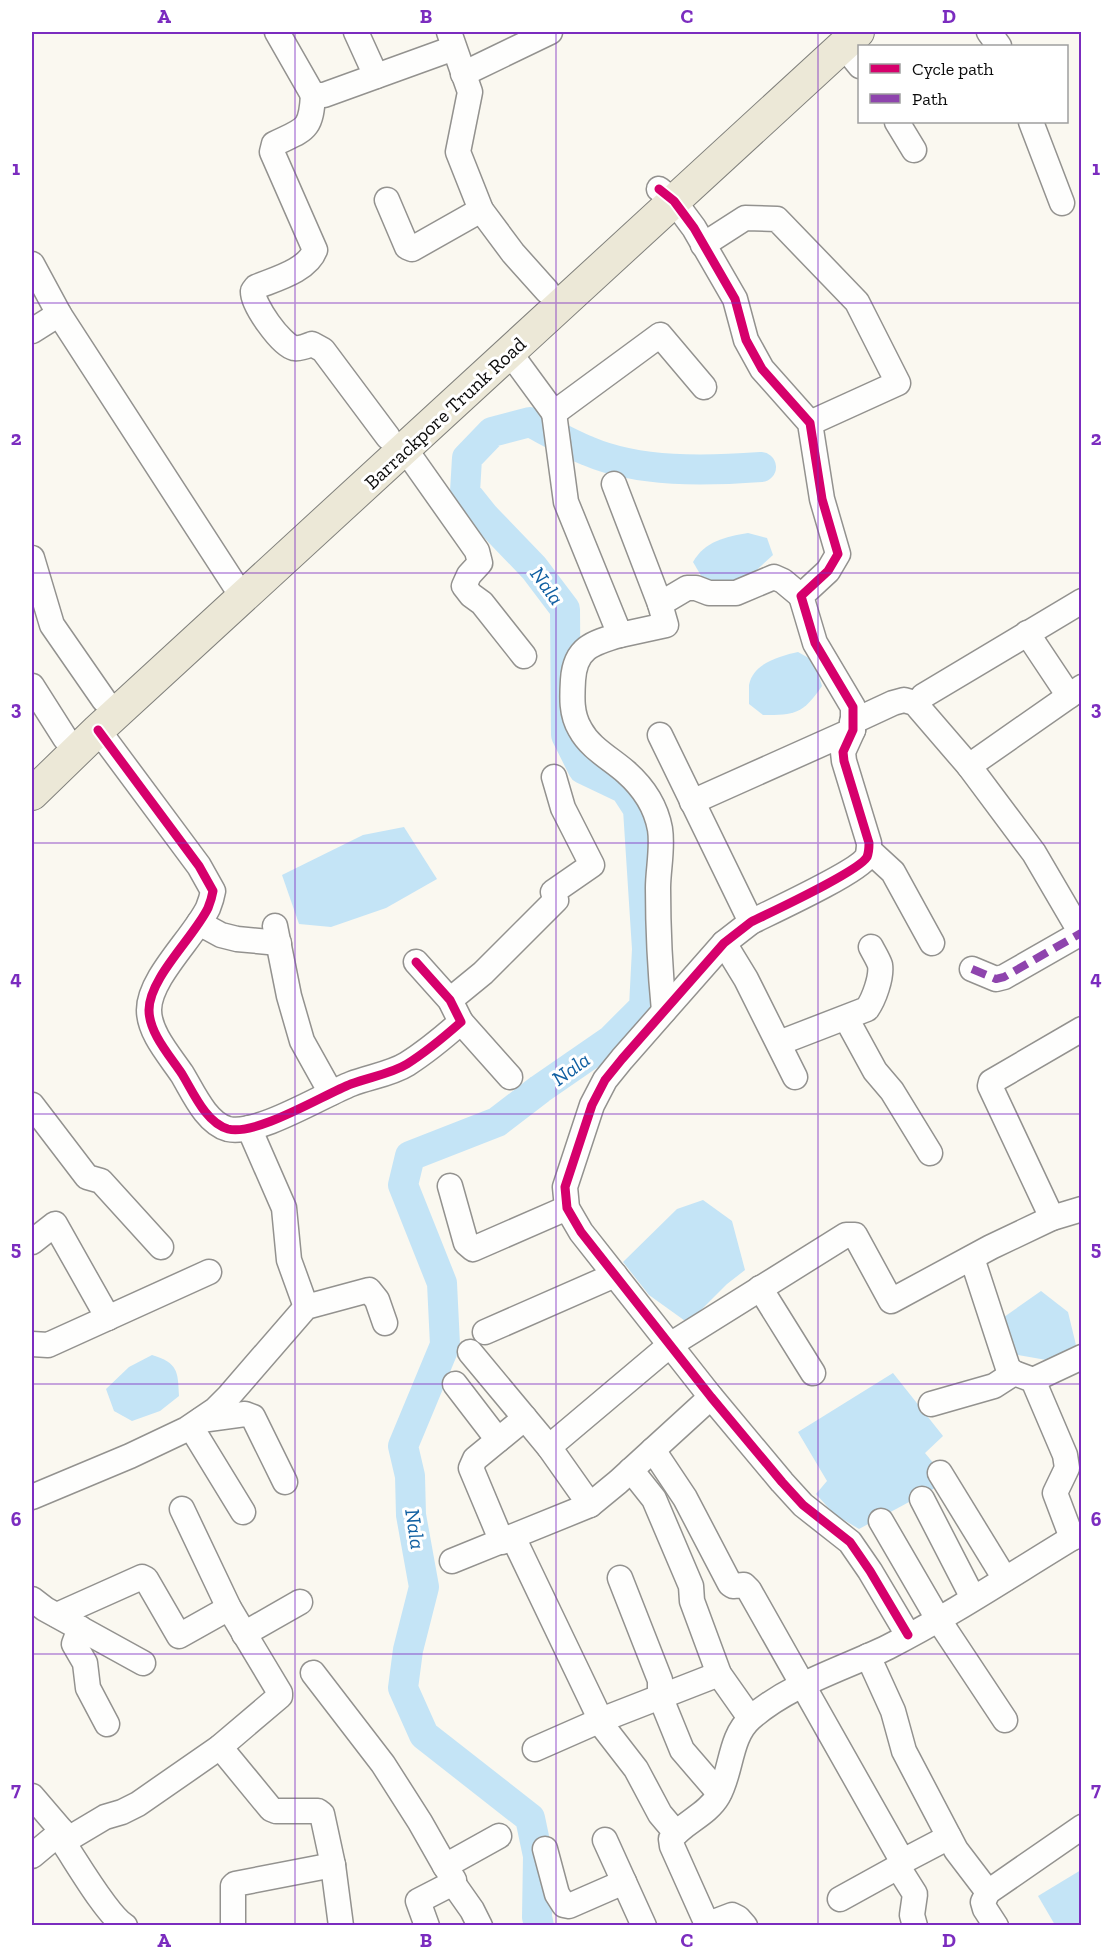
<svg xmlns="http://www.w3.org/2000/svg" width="1113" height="1957" font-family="'Zilla Slab',serif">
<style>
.water{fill:#c4e4f6}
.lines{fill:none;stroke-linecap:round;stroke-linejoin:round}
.river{stroke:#c4e4f6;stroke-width:30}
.minor-casing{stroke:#93928f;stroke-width:27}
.major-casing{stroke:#80807c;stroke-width:34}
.minor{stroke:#fefefd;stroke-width:24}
.major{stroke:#ece8d7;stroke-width:32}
.quiet{stroke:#8e44ad;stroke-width:8;stroke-dasharray:15 8;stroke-linecap:butt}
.cycleway-casing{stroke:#fff;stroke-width:13}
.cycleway{stroke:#d6006c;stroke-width:9}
.grid{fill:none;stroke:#7b2cbf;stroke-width:1.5;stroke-opacity:0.55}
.labels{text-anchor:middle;stroke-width:6;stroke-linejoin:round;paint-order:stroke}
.street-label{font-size:20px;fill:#0c0c0c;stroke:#fff}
.water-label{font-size:21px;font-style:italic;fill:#1160a2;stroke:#fff}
.neatline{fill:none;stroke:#7b2cbf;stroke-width:2}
.grid-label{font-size:20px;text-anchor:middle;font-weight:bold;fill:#7b2cbf}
</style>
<rect width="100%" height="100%" fill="#faf8f0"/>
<g class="water">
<path d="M748,533l19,5 6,17 -23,21 -24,14 -23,-11 -10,-17c12,-21 32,-25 55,-29z"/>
<path d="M798,652l16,9 8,25c-19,28 -27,29 -59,29l-14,-11c0,-6 0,-13 0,-19 4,-22 31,-29 49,-33z"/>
<polygon points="404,827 437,879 386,908 331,927 299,924 282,875 363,835"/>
<polygon points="703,1200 732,1221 745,1270 727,1284 688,1323 649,1295 623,1262 677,1209"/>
<polygon points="1041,1291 1068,1312 1076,1345 1052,1361 1018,1355 1004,1339 1004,1317"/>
<path d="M152,1355c26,8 26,16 27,41l-19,15 -28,10 -18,-10 -8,-22 23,-22z"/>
<polygon points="893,1373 943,1436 925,1453 948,1481 859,1529 834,1514 816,1494 827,1481 798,1432"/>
<polygon points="1081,1870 1081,1925 1055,1925 1038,1896"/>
</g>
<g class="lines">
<path class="river" d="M539,1926l-2,-9 1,-61 -8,-38 -106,-83 -21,-47 5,-38 16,-63 -13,-72 -1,-39 -7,-30 42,-101 -3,-62 -39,-98 7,-29 87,-34 43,-33 71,-49 33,-33 3,-58 -9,-140 -13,-20 -42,-20 -17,-34 -1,-126 -31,-41 -49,-51 -20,-25 2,-34 25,-26 38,-10c19,10 38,21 58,29 51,22 118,20 173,16"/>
<defs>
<g id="minor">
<polyline points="277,32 313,95 324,95 454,48"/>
<polyline points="356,32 376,76"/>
<polyline points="449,32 470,92 458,152 481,210 513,253 547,291"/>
<polyline points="989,32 999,46"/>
<polyline points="843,45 860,66"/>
<polyline points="463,74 550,32"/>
<path d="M313,95c-2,36 -8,34 -39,49l-2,8 43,98c-8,21 -40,29 -59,37l-3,4c-1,13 28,54 41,57 6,1 13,-2 18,-4l11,6 65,87"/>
<polyline points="897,122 914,150"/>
<polyline points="1031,122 1062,203"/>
<path d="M659,189l15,12 20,27 41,71 11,41 16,29 48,54 12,76 16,55 -10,17 -27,25 14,47 38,64v23l-10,22 1,9 25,82c0,4 0,9 -2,14 -9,15 -96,55 -116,65l-27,21 -102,116 -17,21 -13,25 -27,82 2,21 14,24 130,165 71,85 21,23 47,37 20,29 38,64"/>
<polyline points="387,200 407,247 412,249 481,210"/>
<polyline points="703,245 745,218 777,219 857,302 898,383 810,423"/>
<polyline points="32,264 59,314 243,598"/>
<polyline points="32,331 59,314"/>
<polyline points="510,353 554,413 660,335 704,387"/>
<polyline points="554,413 566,502 620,635 666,625 660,604 687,588 696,588 709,593 736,593 774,577 783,581 801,596"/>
<polyline points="405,449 477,551 480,563 469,575 464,586 471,595 482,603 524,656"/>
<polyline points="614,484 660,604"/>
<polyline points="32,558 52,625 104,700"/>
<polyline points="1082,601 923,696 918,704 919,708 969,766 1034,853 1082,935"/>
<polyline points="1027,633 1069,696"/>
<path d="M620,635c-28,8 -45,13 -47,45 -1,17 -2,34 7,49 10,19 30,29 46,43 17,15 30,35 34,57 3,19 -2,41 -2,59 0,42 2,82 6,123"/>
<polyline points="32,686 65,738"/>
<polyline points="852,722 893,703 904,700 918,704"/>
<path d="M98,730l101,136 14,25c-1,6 -3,12 -5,17 -14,29 -59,70 -59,102 0,23 21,46 33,64 11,18 24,49 46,55 29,7 95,-34 123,-45 18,-7 40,-10 56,-20 19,-12 37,-27 54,-42l-11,-22 -34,-38"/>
<polyline points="660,735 751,922"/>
<polyline points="969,766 1082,687"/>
<polyline points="692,802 853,730"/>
<polyline points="869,850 893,872 932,943"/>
<polyline points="199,923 221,935 237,939 279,943"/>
<polyline points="275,926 289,996 302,1041 331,1093"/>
<polyline points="724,943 746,979 795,1077"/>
<polyline points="972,969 996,979 1004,977 1081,933"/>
<polyline points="450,1000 483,973 556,900 553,892 592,865 563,808 554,777"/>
<polyline points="846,1018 875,1071 892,1091 930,1153"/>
<polyline points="461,1022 510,1077"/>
<path d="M779,1043l88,-34c7,-10 15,-32 13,-44 -2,-6 -6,-12 -9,-18"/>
<polyline points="32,1105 87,1177 101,1181 161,1247"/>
<polyline points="249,1128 284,1208 289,1260 306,1307"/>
<polyline points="450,1186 466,1243 473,1249 567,1208"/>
<polyline points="1052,1218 990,1086 991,1082 1082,1029"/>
<polyline points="32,1242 55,1224 108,1318"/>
<polyline points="972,1258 1008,1368 1014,1373 1033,1380 1065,1455 1067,1468 1055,1493 1072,1538"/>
<polyline points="760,1288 813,1373"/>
<polyline points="485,1332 615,1275"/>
<polyline points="32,1344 48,1345 209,1272"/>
<polyline points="470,1352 549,1447 590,1505"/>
<polyline points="1033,1380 1082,1357"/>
<polyline points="455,1384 498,1440"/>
<polyline points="931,1404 994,1386 1014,1373"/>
<polyline points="201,1420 245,1414 253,1417 285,1482"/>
<polyline points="191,1427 243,1512"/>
<polyline points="549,1447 670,1345 846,1235 855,1235 891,1301 991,1247 1052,1218 1082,1209"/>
<polyline points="653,1450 685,1498 730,1584 733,1586 744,1585 749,1590 900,1857 907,1859 949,1837"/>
<polyline points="631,1470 654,1499 691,1586 692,1601 719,1674 750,1718"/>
<polyline points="940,1473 1005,1579"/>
<polyline points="32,1497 130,1456 187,1429 215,1410 228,1397 306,1307 369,1290 377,1300 385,1323"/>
<polyline points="922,1499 973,1598"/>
<polyline points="881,1521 938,1619 1005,1720"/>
<polyline points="513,1537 605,1729 636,1769 660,1814 676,1833"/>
<polyline points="502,1542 471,1468 475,1459 525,1418"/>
<polyline points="452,1561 590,1505 618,1482 711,1397"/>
<polyline points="620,1578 660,1680 660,1696 682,1750 719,1793"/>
<polyline points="32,1599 45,1609 143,1663"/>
<polyline points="57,1615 142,1577 146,1579 179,1636 229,1608"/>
<polyline points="80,1628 74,1644 85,1663 88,1688 107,1724"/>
<polyline points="244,1634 300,1602"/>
<polyline points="868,1656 893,1711 904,1751 956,1850 988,1892"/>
<polyline points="313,1673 383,1764 420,1822 445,1866"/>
<polyline points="220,1747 271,1809 276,1811 318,1811 322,1814 333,1865 341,1926"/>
<polyline points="535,1749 601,1720 719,1674"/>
<path d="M32,1796l30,35 1,11c13,19 44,73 62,84"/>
<polyline points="605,1840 644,1926"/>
<polyline points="63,1842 105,1817 122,1812 138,1804 220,1747 280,1696 280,1693 229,1608 182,1509"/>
<polyline points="545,1849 557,1894 564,1905 569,1906 624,1882"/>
<polyline points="32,1856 62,1831"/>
<polyline points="898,1867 915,1894 912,1915 915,1926"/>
<polyline points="453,1883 472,1910 480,1926"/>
<polyline points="840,1899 898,1867 904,1859"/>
<polyline points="233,1926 233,1886 235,1884 333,1865"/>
<polyline points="427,1926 418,1901 453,1883 454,1880 445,1866 499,1836"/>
<path d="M745,1926l-7,-8 -6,-3 -21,8 -5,-1 -34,-76 -1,-7c13,-17 36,-24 47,-43 14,-24 11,-59 33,-78 39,-34 92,-49 137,-71 63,-32 123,-72 184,-109l10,-4"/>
<polyline points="996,1926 985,1909 983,1902 988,1892 1082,1827"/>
</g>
<polyline id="major" points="32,794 98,730 858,32"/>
</defs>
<use href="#minor" class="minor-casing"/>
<use href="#major" class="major-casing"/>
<use href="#minor" class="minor"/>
<use href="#major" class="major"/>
<polyline class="quiet" points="972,969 996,979 1004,977 1081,933"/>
<defs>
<g id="cycleway">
<path d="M659,189l15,12 20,27 41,71 11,41 16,29 48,54 12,76 16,55 -10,17 -27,25 14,47 38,64v23l-10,22 1,9 25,82c0,4 0,9 -2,14 -9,15 -96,55 -116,65l-27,21 -102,116 -17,21 -13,25 -27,82 2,21 14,24 130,165 71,85 21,23 47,37 20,29 38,64"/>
<path d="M98,730l101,136 14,25c-1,6 -3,12 -5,17 -14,29 -59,70 -59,102 0,23 21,46 33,64 11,18 24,49 46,55 29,7 95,-34 123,-45 18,-7 40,-10 56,-20 19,-12 37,-27 54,-42l-11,-22 -34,-38"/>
</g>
</defs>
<use href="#cycleway" class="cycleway-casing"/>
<use href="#cycleway" class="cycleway"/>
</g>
<path class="grid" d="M295,32v1894M556,32v1894M818,32v1894M32,303h1050M32,573h1050M32,843h1050M32,1114h1050M32,1384h1050M32,1654h1050"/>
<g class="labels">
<g class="street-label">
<text transform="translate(445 413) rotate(-43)" y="7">Barrackpore Trunk Road</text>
</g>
<g class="water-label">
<text transform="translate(547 586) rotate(54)" y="7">Nala</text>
<text transform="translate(571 1069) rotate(-36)" y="7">Nala</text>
<text transform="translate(415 1529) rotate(81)" y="7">Nala</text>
</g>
</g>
<rect width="1113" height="1957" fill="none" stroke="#ffffff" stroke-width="66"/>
<rect x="858" y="45" width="210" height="78" fill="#ffffff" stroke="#9e9e9e" stroke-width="1.5"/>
<rect x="870" y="64" width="30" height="9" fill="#d6006c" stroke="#9e9e9e" stroke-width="1.5"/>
<text x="912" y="75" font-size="18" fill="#0c0c0c">Cycle path</text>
<rect x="870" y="94" width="30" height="9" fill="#8e44ad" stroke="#9e9e9e" stroke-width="1.5"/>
<text x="912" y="105" font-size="18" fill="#0c0c0c">Path</text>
<rect x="33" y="33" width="1047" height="1891" class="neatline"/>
<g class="grid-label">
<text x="164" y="23">A</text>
<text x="426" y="23">B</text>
<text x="687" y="23">C</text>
<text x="949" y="23">D</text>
<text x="16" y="175">1</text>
<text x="1096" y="175">1</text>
<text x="16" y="445">2</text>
<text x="1096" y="445">2</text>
<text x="16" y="715">3</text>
<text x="1096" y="715">3</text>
<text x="16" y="985">4</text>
<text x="1096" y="985">4</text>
<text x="16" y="1255">5</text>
<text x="1096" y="1255">5</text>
<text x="16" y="1526">6</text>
<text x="1096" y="1526">6</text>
<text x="16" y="1796">7</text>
<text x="1096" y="1796">7</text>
<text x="164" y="1947">A</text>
<text x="426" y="1947">B</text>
<text x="687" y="1947">C</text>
<text x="949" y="1947">D</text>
</g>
</svg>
